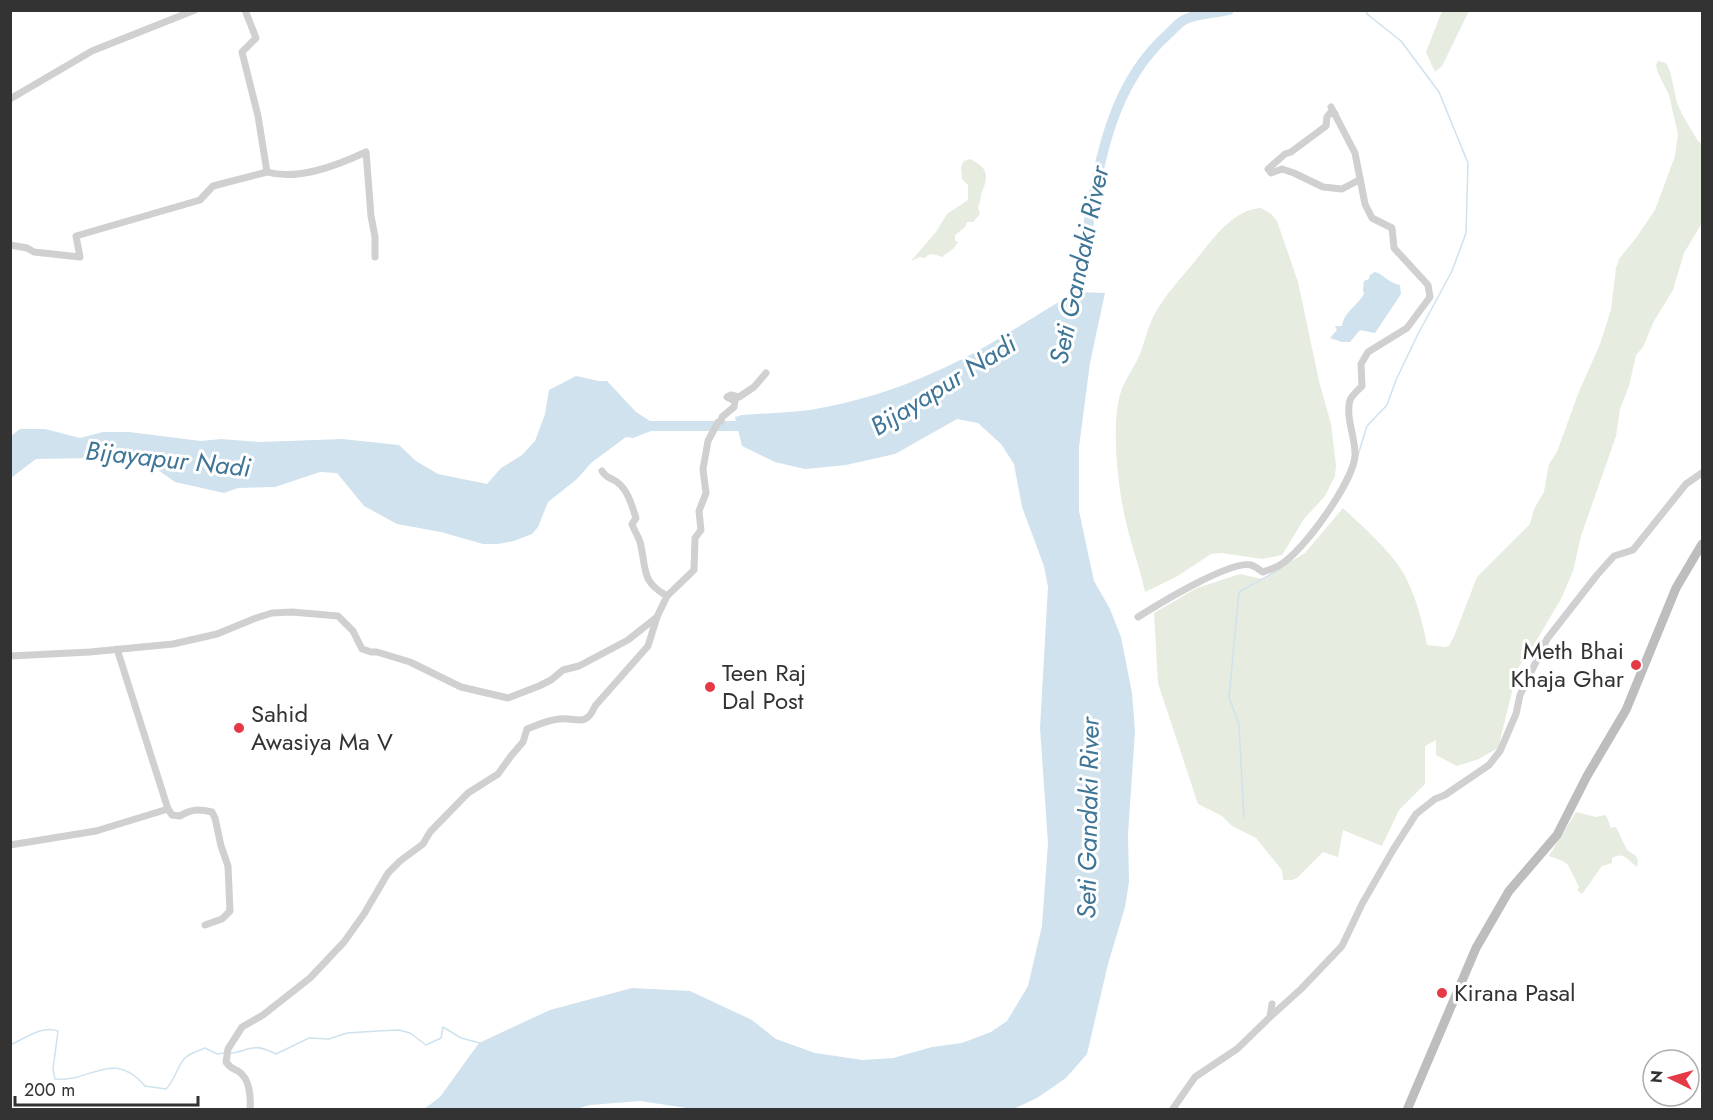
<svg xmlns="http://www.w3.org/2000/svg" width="1713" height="1120" font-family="Jost,sans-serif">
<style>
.green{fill:#e6ecdf}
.water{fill:#cfe2ee}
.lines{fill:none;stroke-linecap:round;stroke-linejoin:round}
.stream{stroke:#cfe2ee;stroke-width:1.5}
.river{stroke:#cfe2ee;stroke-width:10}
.minor{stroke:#d0d0d0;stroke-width:7}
.secondary{stroke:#bdbdbd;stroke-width:9}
.poi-dot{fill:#e63946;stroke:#fff;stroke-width:2}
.labels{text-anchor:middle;stroke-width:6;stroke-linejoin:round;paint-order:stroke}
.poi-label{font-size:24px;fill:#333;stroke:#fff;text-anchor:start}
.water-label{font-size:26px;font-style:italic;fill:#3f7597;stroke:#fff}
</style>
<rect width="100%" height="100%" fill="#fff"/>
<g class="green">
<polygon points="1442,11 1469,11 1442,66 1435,72 1426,52"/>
<path d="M1658,61l8,2 4,8 7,32 6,13 15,25 4,3v79l-18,30 -11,37 -19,31 -11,26 -7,8 -7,31 -9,23 -4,27 -35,100 -8,35 -12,28 -29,49 -14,20 -20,80 -19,11 -22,7 -21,-11v-15l-11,6v38l-26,26 -17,36 -39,-16 -5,27 -15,-5 -26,26 -5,2h-9l-1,-10 -26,-32 -24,-12 -10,-10 -24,-12 -40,-121 -4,-70 43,-25 43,-14 22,5 43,-26 38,-45c21,20 46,41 61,66 11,20 19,49 23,71l18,2 4,-1 6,-12 22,-57 53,-53 4,-15 10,-17 5,-28 8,-12 21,-58 22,-50 11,-34 5,-42 3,-9 17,-21 19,-28 20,-54 3,-22 -9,-39 -11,-22 -2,-8z"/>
<path d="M970,159c18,9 19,16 12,33 -2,6 -1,10 -4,15l2,7 -7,8h-6l-2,5 -10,8v6l3,1 -4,6 -12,9 -9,-3 -5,1 -3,3 -5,-1 -9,4 25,-29 11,-18 21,-14v-15l-6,-6 -1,-12 3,-6z"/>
<path d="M1261,208l10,6 6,7 21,61 21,99 12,43 5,41 -1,11 -10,20 -21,23 -22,36 -20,4 -40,-6 -11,1 -35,23 -31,15c-5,-24 -14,-47 -19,-70 -8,-33 -15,-95 -6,-127 4,-15 14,-27 20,-41 5,-13 8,-27 14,-39 11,-20 27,-37 41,-54 17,-21 37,-51 66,-53z"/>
<path d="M1576,812l20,5 10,-2 5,13 5,-1 11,23 9,6 2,5 -1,6c-10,-7 -13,-16 -25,-9v5l-10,3 -20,28 -5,-4 2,-3 -11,-22 -5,-4 -14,-5z"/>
</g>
<g class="water">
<path d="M1375,272c10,3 13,11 25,13l1,9 -26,39 -15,-3 -10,12h-8l-12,-4 7,-8 -2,-4h7c2,-14 15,-20 22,-32l-1,-4 1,-9 5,-2 1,-4z"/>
<path d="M1076,292l29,1 -15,70 -11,84v64l15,70 16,28 11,28 11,56 3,38 -7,103 1,48 -4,25 -17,57 -21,90 -21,24 -29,20 -24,11 -313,1 -60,-9 -50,4 -17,5 -63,-2 -86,1 16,-12 39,-54 71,-33 82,-22 58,3 62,29 24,19 39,14 48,7 30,-2 39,-11 30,-4 29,-11 16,-11 21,-35 14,-60 6,-83 -8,-115 8,-141 -4,-21 -22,-59 -8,-43 -13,-20 -23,-21 -21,-4 -62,35 -49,11 -41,4 -30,-7 -33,-16 -7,-29 7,-2c23,-2 46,-2 68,-5 43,-7 88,-21 127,-39 49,-21 93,-53 139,-79z"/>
<polygon points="576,376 599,381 607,381 636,412 650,421 651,431 633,438 626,437 591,463 577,479 548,502 538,527 532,534 514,541 498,544 483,544 441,532 397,524 364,506 337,473 320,472 275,487 238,488 224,493 175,482 148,463 115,462 95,458 36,459 11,478 11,436 20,429 45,429 80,438 103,432 129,432 201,441 221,439 260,442 342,439 399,445 416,461 438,474 487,484 501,468 522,455 535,441 545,414 549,390"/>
</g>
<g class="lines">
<g class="stream">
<polyline points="1358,455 1367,426 1387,405 1396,380 1417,336 1452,271 1466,233 1468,163 1439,92 1401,41 1367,14 1366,10"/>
<polyline points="1244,818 1239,725 1229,697 1239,592 1280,569"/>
<path d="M10,1045c16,-7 32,-20 48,-14l-5,38 2,10c35,4 58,-31 90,7l21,3c9,-9 10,-20 18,-30 5,-6 15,-8 21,-11l12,6 7,-1"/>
<path d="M229,1053c10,0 15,-4 24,-5 8,-2 16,3 23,6l33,-16 20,1 18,-6 31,-2 21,-1 11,3 16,12 15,-7 2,-11 18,11 19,5"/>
</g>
<g class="river">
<path d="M1072,305c25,-92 20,-202 95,-270 6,-5 11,-12 17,-15 10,-6 33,-7 45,-10"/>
<polyline points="638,426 738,426 751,430"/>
</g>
<g class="minor">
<polyline points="10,99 92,51 195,10"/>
<polyline points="1335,114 1330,113 1327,117 1326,126 1291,152 1285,154 1268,169 1271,173 1282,169 1294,173 1323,187 1342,189 1359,180"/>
<path d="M267,172c31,9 71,-7 99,-20l5,64 4,21v20"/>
<polyline points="10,245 27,248 34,252 80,257 76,236 200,200 213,186 267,172 258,116 242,52 256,38 245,10"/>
<polyline points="667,596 694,570 695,538 701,530 699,511 706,493 703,469 708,441 718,422 721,421 722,417 734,407 735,401 727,397 731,395 739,397 754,387 766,373"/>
<path d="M1138,617c19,-12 92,-57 113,-52 4,1 8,5 12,7 5,-2 12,-4 17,-7 23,-13 73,-83 75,-109 1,-18 -10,-38 -5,-56 2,-5 8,-10 12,-14l-1,-22 7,-12 39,-24 23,-31 -2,-12 -34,-37 -2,-20 -20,-10 -7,-14 -10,-51 -24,-46"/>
<polyline points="117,649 168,809"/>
<path d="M10,656l80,-4 83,-8 44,-10 39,-16 16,-5 20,-1 46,4 15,15 9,18 9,3h6l33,10 51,25 47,11 31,-12 12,-6 12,-10 16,-4 49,-26 29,-23 10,-21c-27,-15 -20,-27 -27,-54 -2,-6 -6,-12 -8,-18l4,-6c-4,-12 -8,-28 -19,-36 -7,-5 -10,-3 -15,-11"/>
<path d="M10,845l86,-14 72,-22 4,6 8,1c11,-7 19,-7 32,-4l3,6 6,28 7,20 2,45 -8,8 -17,6"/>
<polyline points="1270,1017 1301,989 1342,946 1362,904 1393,850 1416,814 1435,799 1445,795 1489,765 1500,751 1516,714 1520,695 1547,639 1597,575 1614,556 1633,550 1686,484 1702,473"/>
<path d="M250,1110c1,-12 0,-32 -12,-39 -6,-3 -8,-3 -12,-9l2,-13 14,-22 21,-12 47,-37 34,-36 20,-28 24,-41 12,-12 23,-17 7,-12 38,-39 30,-19 13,-18 12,-14 4,-13c10,-4 21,-9 32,-10 18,-2 27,9 36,-13l53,-60 9,-29"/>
<polyline points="1172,1110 1195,1077 1237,1049 1270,1017 1272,1004"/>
</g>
<polyline class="secondary" points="1407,1110 1476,948 1509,891 1557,835 1587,776 1626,710 1676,588 1702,544"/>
</g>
<g class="poi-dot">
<circle cx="1636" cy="665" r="6"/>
<circle cx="710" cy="687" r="6"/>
<circle cx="239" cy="728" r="6"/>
<circle cx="1442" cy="993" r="6"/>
</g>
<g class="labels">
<g class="poi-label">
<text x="1624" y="659" text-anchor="end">Meth Bhai<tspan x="1624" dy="28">Khaja Ghar</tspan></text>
<text x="722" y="681">Teen Raj<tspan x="722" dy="28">Dal Post</tspan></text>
<text x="251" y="722">Sahid<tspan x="251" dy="28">Awasiya Ma V</tspan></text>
<text x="1454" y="1001">Kirana Pasal</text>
</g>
<g class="water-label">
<text transform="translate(1079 265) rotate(-78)" y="9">Seti Gandaki River</text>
<text transform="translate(943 385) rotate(-32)" y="9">Bijayapur Nadi</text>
<text transform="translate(168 459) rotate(6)" y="9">Bijayapur Nadi</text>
<text transform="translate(1088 818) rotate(-89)" y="9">Seti Gandaki River</text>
</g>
</g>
<rect width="1713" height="1120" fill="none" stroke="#333333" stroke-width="24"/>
<g transform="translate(1671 1078) rotate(275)"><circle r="28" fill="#ffffff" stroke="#adadad" stroke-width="1.5"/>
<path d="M0-4.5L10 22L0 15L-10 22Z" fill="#e63946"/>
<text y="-9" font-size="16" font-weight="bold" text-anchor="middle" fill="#333333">N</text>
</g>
<path d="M15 1096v9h183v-9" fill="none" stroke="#333333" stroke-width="3"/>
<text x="24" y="1096" font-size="18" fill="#333333" stroke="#ffffff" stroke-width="4.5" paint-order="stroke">200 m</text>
</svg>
